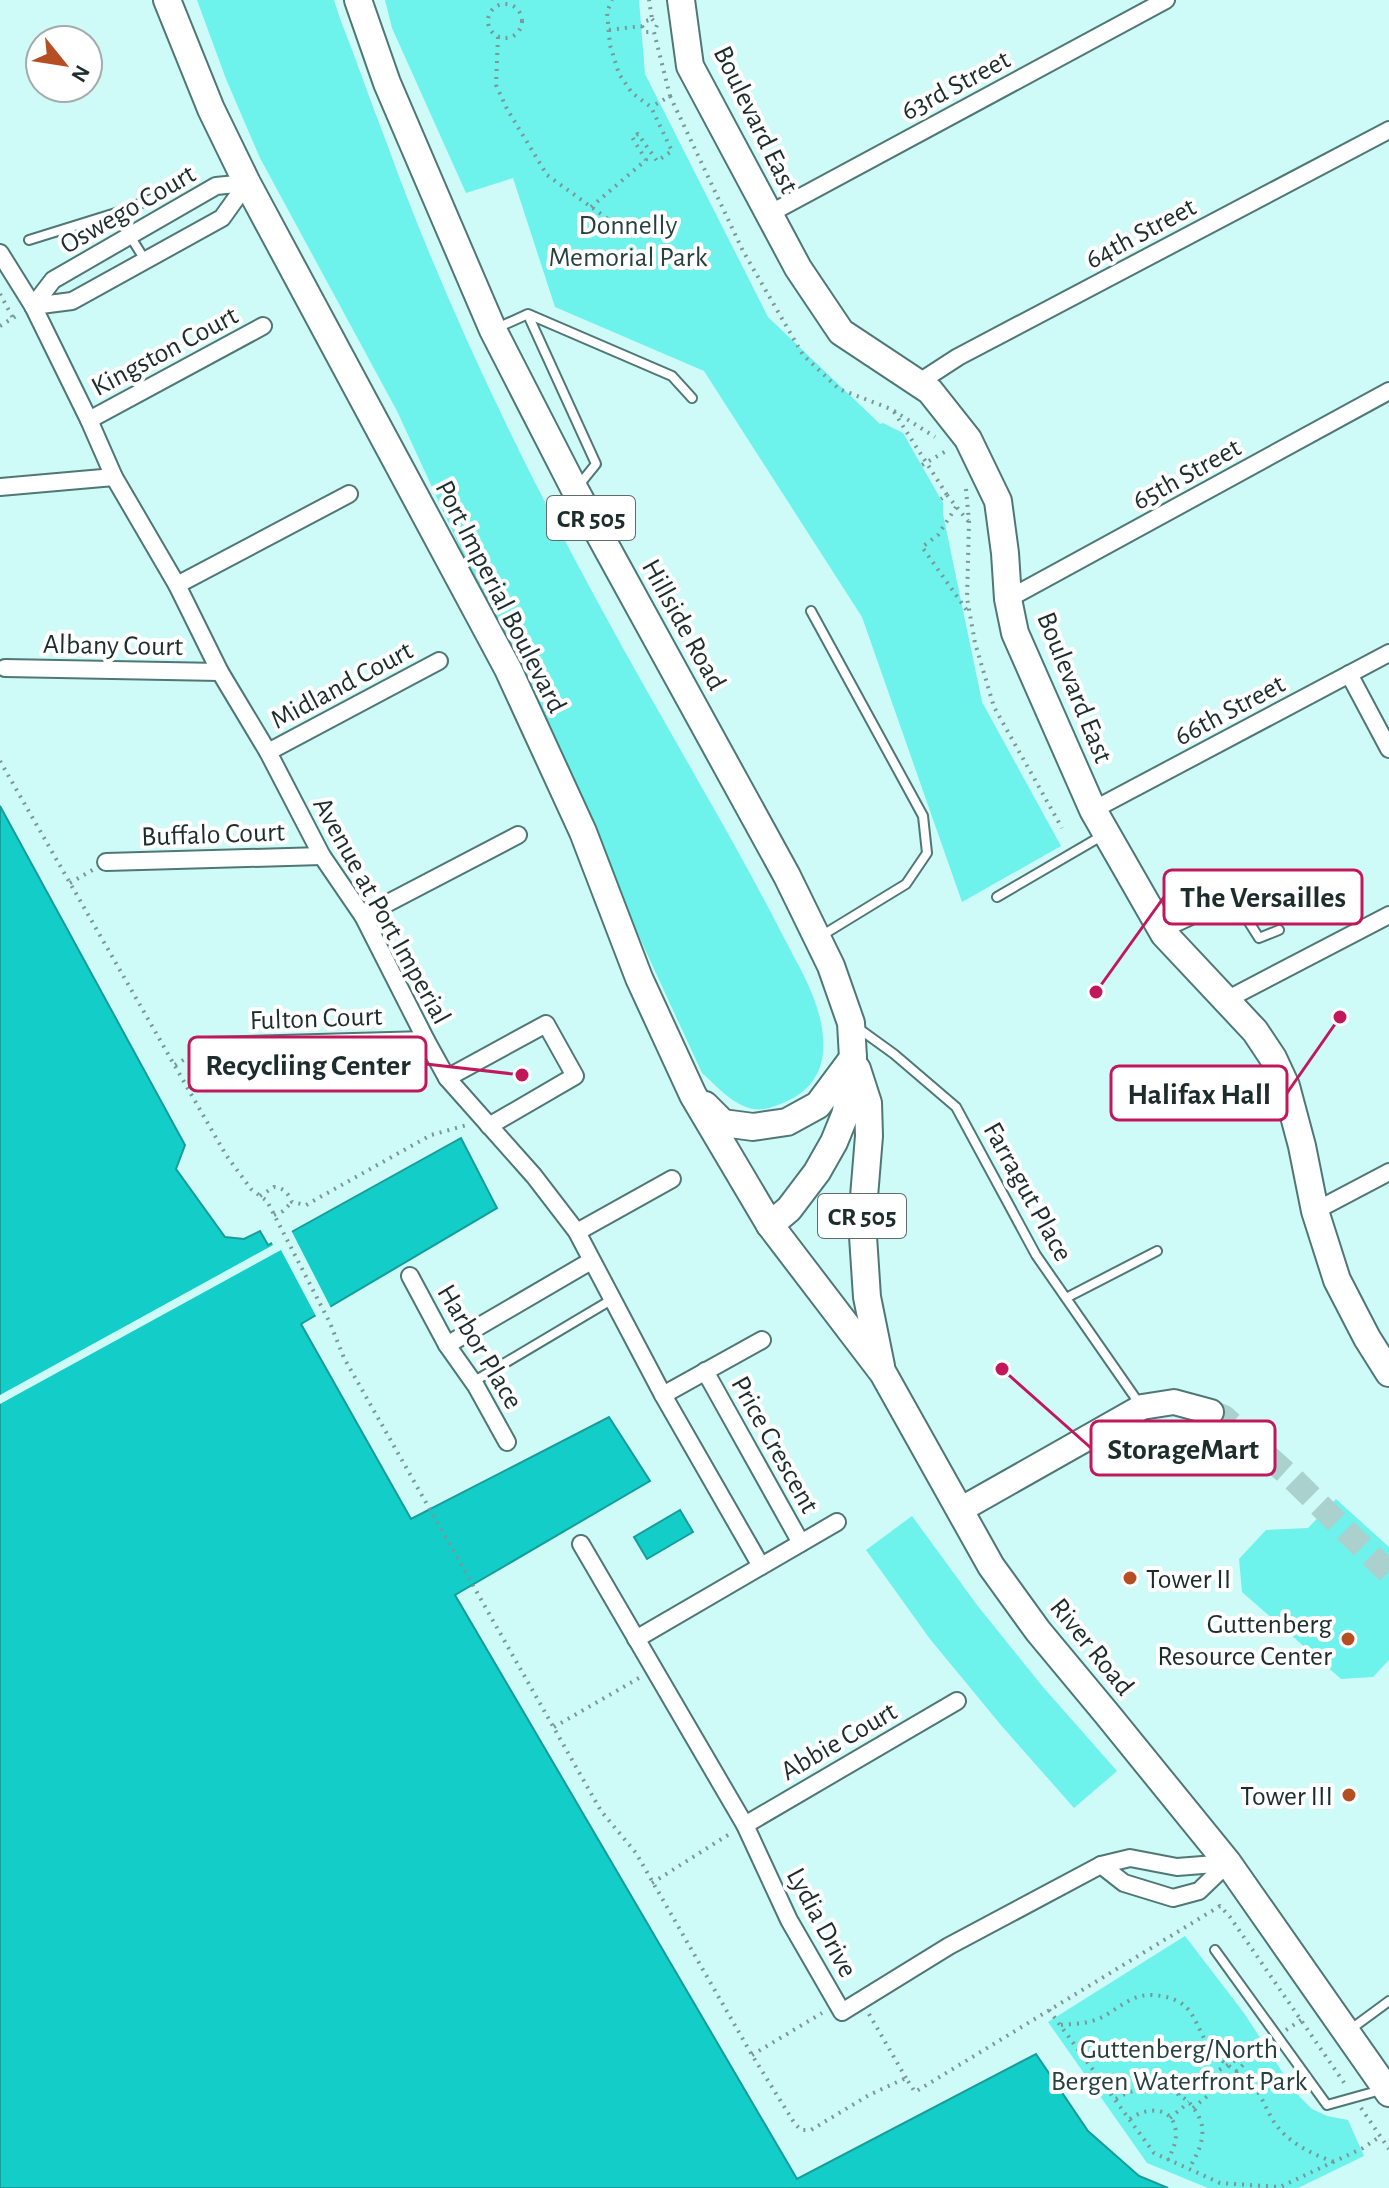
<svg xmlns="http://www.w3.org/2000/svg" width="1389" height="2188" font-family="'Alegreya Sans',sans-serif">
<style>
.green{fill:#6ef2ec}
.water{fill:#12cdc8;stroke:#159d99;stroke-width:2}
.pier{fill:#cefaf7}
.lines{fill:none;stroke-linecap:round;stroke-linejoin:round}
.secondary-tunnel{stroke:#aad1ce;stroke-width:24;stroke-dasharray:24 12;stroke-linecap:butt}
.lane-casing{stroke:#4f7775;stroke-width:12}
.street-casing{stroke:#4f7775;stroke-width:20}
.secondary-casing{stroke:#4f7775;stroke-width:28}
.primary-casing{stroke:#4f7775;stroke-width:30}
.path{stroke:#799896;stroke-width:4;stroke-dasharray:2 6;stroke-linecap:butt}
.lane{stroke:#fff;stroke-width:8}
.street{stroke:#fff;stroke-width:16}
.secondary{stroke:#fff;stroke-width:24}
.primary{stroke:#fff;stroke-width:26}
.poi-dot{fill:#b54f23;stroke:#fff;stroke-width:3}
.labels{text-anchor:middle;stroke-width:8;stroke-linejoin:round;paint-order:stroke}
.shield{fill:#fff;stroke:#606c6b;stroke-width:2}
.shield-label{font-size:26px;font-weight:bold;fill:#1c2d2c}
.street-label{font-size:28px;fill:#1c2d2c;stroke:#fff}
.park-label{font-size:28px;fill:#27413f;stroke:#fff}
.poi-label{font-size:28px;fill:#1c2d2c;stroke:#fff;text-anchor:end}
.leader{fill:none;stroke:#c2185b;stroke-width:3}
.callout-dot{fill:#c2185b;stroke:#fff;stroke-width:3}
.callout{fill:#fff;stroke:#c2185b;stroke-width:3}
.callout-label{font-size:30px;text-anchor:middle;font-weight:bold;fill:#1c2d2c}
</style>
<rect width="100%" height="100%" fill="#cefaf7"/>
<g class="green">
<path d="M197,0h137c5,17 12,34 18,50 12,32 23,63 35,94 70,193 163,376 264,554 44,78 89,154 130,234 14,28 34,59 40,91 9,46 -8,72 -52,85 -27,8 -49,-19 -67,-35l-305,-662 -137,-253 -34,-79z"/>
<polygon points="385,0 639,0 645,74 768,317 880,424 883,423 903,433 943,503 943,514 982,702 1061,846 962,902 862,617 704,371 555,307 513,178 466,193 392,28"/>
<polygon points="1336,1499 1389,1547 1389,1660 1373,1677 1341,1679 1242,1592 1239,1559 1266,1530 1308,1528"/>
<polygon points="912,1516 977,1605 1043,1687 1117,1771 1074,1808 1000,1724 930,1639 866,1550"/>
<polygon points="1185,1936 1244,2013 1296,2093 1312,2109 1327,2116 1348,2120 1364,2156 1298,2188 1208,2188 1147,2163 1048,2022"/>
</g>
<g class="water">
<polygon points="0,806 185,1145 176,1169 225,1237 244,1239 260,1231 268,1245 461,1138 497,1208 301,1324 411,1519 609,1417 650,1481 455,1595 797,2179 1036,2054 1088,2131 1139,2176 1168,2188 0,2188"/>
<polygon points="680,1510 693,1532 647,1559 634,1537"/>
</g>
<polygon class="pier" points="290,1228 332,1310 317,1318 281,1250 0,1404 0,1395 273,1245 270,1239"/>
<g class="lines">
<polyline class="secondary-tunnel" points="1211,1412 1224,1417 1293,1479 1389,1573"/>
<defs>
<g id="lane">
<polyline points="119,212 154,198"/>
<polyline points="29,240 119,212 130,236 145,260"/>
<polyline points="528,315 596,464 579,485"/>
<polyline points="497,328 528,314 672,376 692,398"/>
<polyline points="811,611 923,816 927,853 906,884 821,936"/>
<polyline points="997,897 1105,834"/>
<polyline points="1168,931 1235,900 1259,938 1279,930"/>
<polyline points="858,1028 894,1054 956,1107 1036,1255 1141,1406"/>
<polyline points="1066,1298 1157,1251"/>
<polyline points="473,1382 611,1300"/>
<polyline points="1215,1950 1327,2105 1381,2090"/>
<polyline points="1351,2029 1389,2001"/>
</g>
<g id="street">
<polyline points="769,214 1166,0"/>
<polyline points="0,253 33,306 89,420 114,477 177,585 220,672 268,752 322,856 363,916 426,1040 447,1078 534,1176 577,1232 663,1395 761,1566"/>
<polyline points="33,306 72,301 222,218 247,183"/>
<polyline points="33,306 53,280 216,186 247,183"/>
<polyline points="918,383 958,357 1389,130"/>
<polyline points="89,420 263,326"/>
<polyline points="0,487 114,477"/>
<polyline points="177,585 349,494"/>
<polyline points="1008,599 1389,391"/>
<polyline points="5,668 220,672"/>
<polyline points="1349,674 1389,749"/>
<polyline points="268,752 439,661"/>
<polyline points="1093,810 1389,653"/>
<polyline points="106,862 322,856"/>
<polyline points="363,916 518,835"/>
<polyline points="1228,999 1389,915"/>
<polyline points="207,1046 426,1040"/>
<polyline points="447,1078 546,1024 575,1076 489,1126"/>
<polyline points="1315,1211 1389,1172"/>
<polyline points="577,1232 672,1179"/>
<polyline points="410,1276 447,1345 476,1386 507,1442"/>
<polyline points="447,1345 591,1261"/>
<polyline points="705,1371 801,1543"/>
<polyline points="663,1395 762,1340"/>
<polyline points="581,1544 745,1825 789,1920 842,2012 949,1946 1101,1865 1130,1858 1177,1867 1228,1863"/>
<polyline points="636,1639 837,1522"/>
<polyline points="745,1825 957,1701"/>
<polyline points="1101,1865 1124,1883 1173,1898 1199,1891 1228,1863"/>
</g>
<polyline id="secondary" points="960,1510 1142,1407 1174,1402 1211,1412"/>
<g id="primary">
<polyline points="167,0 211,109 247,183 508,669 583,832 639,978 693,1095 770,1225 883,1373 991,1566 1038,1631 1107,1714 1228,1863 1389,2093"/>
<polyline points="358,0 387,83 493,330 575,490 787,876 831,966 851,1023 853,1058 852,1083 845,1115 834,1142 817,1172 789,1209 770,1225"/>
<polyline points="681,0 690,66 798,268 841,332 930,391 968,439 998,501 1005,553 1008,599 1015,633 1093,810 1164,934 1255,1031 1273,1058 1286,1086 1302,1146 1315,1211 1337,1280 1367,1338 1389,1373"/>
<polyline points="857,1069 868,1103 869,1136 862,1221 867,1297 881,1366"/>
<polyline points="705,1105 723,1123 753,1127 787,1122 818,1105 853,1058"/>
</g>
</defs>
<use href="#lane" class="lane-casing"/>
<use href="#street" class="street-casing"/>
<use href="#secondary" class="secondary-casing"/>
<use href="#primary" class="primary-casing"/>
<g class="path">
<circle cx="505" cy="21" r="17"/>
<polyline points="652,19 657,25 654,32"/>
<polyline points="642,26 645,32 654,32 670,96 651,107"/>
<polyline points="609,30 642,26 646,21 652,19 649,0"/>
<polyline points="498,37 496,85 507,109 547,175 612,222"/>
<polyline points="670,96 743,251 803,355 839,389 891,409 935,437"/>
<polyline points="591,207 646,160 632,137 638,134 657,161 672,151 651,107 632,93 619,74 610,45 607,12 612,0"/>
<polyline points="0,294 13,318"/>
<polyline points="0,326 18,315"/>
<polyline points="894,412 947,495 941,499"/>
<polyline points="922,465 946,451"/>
<polyline points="966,489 969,522 967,598 975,643 994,707 1062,828"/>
<polyline points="947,495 968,521"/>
<polyline points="956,507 938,535 922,547 968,612"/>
<polyline points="0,761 226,1155 251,1189 267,1201 330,1323 344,1358 601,1811 636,1853 752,2055 795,2124 801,2130 811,2130 869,2095 906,2078 915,2092 1220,1906 1230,1917 1347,2087"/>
<polyline points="70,883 94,869"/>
<polyline points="175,1065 195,1053"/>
<path d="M260,1196l14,-9c10,1 14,6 18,15l14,3 125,-70 36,-10"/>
<polyline points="274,1215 283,1211 292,1202"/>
<polyline points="554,1727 639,1678"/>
<polyline points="652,1883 731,1833"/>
<polyline points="1049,2010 1154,2153 1220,2183 1280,2187 1363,2148 1381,2136"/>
<polyline points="869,2014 906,2078"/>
<path d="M1061,2025c10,-1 21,-1 31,-4 22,-6 35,-27 60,-26 48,3 39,32 63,59 9,10 23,17 33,26 13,12 17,28 26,42 14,21 38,32 60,40"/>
<polyline points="1286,2030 1301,2020"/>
<polyline points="752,2055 822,2013"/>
<polyline points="1178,2094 1265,2043"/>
<path d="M1116,2099c25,-16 60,-17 79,11 3,5 7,12 7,17 2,16 -6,29 -13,42"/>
<polyline points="1193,2108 1237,2071 1257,2050"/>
<polyline points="1361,2108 1389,2149"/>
<polyline points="1170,2118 1189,2102"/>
<path d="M1130,2119c17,-13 45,-13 46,15 0,10 -4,17 -8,26"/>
</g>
<use href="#lane" class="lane"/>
<use href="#street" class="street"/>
<use href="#secondary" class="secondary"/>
<use href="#primary" class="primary"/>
</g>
<g class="poi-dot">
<circle cx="1130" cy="1578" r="8"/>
<circle cx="1348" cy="1639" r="8"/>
<circle cx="1349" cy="1795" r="8"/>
</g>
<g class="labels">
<g class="shield">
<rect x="547" y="496" width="88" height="44" rx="6"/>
<rect x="818" y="1194" width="88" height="44" rx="6"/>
</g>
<g class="shield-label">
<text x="591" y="527">CR 505</text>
<text x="862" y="1225">CR 505</text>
</g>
<g class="street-label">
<text transform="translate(955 84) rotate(-28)" y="10">63rd Street</text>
<text transform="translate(757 119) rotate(64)" y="10">Boulevard East</text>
<text transform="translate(127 208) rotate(-30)" y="10">Oswego Court</text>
<text transform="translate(1140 232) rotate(-28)" y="10">64th Street</text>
<text transform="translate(164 350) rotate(-28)" y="10">Kingston Court</text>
<text transform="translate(1186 473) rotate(-29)" y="10">65th Street</text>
<text transform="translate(502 596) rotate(63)" y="10">Port Imperial Boulevard</text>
<text transform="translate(685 624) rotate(61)" y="10">Hillside Road</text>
<text transform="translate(113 644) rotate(1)" y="10">Albany Court</text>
<text transform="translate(341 684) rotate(-28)" y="10">Midland Court</text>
<text transform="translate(1076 687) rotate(68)" y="10">Boulevard East</text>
<text transform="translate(1229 709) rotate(-28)" y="10">66th Street</text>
<text transform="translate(213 833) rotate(-2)" y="10">Buffalo Court</text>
<text transform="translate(383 910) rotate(61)" y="10">Avenue at Port Imperial</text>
<text transform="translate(316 1017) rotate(-2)" y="10">Fulton Court</text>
<text transform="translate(1029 1191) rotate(61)" y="10">Farragut Place</text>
<text transform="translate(481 1346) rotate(59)" y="10">Harbor Place</text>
<text transform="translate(776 1444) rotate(61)" y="10">Price Crescent</text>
<text transform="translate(1093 1646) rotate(51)" y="10">River Road</text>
<text transform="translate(838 1740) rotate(-30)" y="10">Abbie Court</text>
<text transform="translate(823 1922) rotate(62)" y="10">Lydia Drive</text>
</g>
<g class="park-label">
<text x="628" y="234">Donnelly<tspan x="628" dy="32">Memorial Park</tspan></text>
<text x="1179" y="2058">Guttenberg/North<tspan x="1179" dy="32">Bergen Waterfront Park</tspan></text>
</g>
<g class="poi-label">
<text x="1146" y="1588" text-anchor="start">Tower II</text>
<text x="1332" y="1633">Guttenberg<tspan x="1332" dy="32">Resource Center</tspan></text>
<text x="1333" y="1805">Tower III</text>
</g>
</g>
<path class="leader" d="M1096 992L1164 897M522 1075L426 1064M1340 1017L1287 1093M1002 1369L1091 1448"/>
<g class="callout-dot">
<circle cx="1096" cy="992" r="8"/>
<circle cx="522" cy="1075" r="8"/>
<circle cx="1340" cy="1017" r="8"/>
<circle cx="1002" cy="1369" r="8"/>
</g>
<g class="callout">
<rect x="1164" y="870" width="198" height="54" rx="8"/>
<rect x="189" y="1037" width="237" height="54" rx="8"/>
<rect x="1111" y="1066" width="176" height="54" rx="8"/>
<rect x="1091" y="1421" width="184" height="54" rx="8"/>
</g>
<g class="callout-label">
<text x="1263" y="907">The Versailles</text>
<text x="308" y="1075">Recycliing Center</text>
<text x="1199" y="1104">Halifax Hall</text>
<text x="1183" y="1459">StorageMart</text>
</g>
<g transform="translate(64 64) rotate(120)"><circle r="38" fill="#ffffff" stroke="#a4abab" stroke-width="2"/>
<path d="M0-6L14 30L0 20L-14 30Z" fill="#b54f23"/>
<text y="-12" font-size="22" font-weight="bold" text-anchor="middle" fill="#1c2d2c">N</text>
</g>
</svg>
